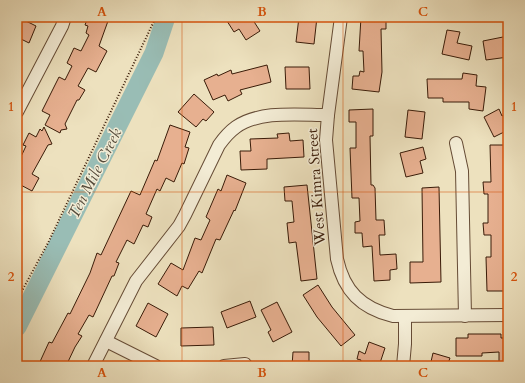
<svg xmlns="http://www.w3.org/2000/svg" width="525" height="383" font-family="Cardo,serif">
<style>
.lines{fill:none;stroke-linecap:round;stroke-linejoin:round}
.river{stroke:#99bdb5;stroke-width:19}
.building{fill:#e7b090;stroke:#391b08}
.minor-casing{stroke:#664c36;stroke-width:14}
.path{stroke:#391b08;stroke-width:2;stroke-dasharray:1 2;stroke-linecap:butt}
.minor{stroke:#f3ecd5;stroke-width:12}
.grid{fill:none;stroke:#d6530c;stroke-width:1;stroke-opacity:0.55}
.labels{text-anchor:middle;stroke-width:3;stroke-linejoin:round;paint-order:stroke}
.street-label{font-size:15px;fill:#391b08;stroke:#f3ecd5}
.water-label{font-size:16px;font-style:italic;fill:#564c3c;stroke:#f3ecd5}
.neatline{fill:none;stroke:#d6530c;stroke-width:1.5}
.grid-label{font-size:13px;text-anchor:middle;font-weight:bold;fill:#d6530c}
</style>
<rect width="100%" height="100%" fill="#ede1be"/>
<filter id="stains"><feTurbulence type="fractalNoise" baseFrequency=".005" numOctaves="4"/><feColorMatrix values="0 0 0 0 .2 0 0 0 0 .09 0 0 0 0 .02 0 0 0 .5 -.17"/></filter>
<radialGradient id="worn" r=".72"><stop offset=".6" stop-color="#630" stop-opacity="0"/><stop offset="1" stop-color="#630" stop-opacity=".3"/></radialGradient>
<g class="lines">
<polyline class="river" points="17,327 154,53 166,17"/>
</g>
<g class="building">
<polygon points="88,17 96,17 108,21 99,46 107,51 96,72 88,68 78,86 85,90 79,100 77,100 65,124 67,129 61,130 60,133 45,125 50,115 42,111 59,77 65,80 72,66 67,63 74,48 81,51 89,35 86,33 88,26 85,25"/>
<polygon points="233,17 251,17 260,31 246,40 239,29 234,32 227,21"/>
<polygon points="299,17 317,17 314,44 296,42"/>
<polygon points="361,17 386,17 386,29 381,29 382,72 379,92 352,89 353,76 359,76 360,71 364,72 363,51 359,51"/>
<polygon points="22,19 36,26 29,43 17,37 17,29"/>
<polygon points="447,30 460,32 457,43 472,46 469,60 442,54"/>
<polygon points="508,36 508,57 486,60 483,41"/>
<polygon points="267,65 271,82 240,90 242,94 228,101 225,95 213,100 204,80 217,74 218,76 231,70 232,74"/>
<polygon points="285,67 309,67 310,89 286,89"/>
<polygon points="463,73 477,75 476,86 486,87 483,111 469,109 469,102 443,102 443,98 428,98 427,79 462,79"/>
<polygon points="194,94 214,112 206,121 203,119 196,127 178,112"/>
<polygon points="373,109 373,136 370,136 371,185 373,185 375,188 376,220 384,220 385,235 379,235 380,255 396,254 397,269 390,270 390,280 374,281 372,246 363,247 362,233 355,233 355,222 360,221 359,198 352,198 350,148 356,148 356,122 349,122 349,110"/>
<polygon points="499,109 502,116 508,113 508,130 494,137 484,117"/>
<polygon points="408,110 425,112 422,139 405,137"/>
<polygon points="170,125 190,132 185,147 189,148 184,164 182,163 174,182 166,178 160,191 157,189 146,214 152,217 148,227 143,225 134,244 127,240 116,262 119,263 114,276 112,276 93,317 89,315 78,334 82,336 75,347 66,366 38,366 49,342 52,343 68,313 70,314 90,273 97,253 101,255 131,191 140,195 155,160 157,161"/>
<polygon points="44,127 52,144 48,145 32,174 39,178 32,191 17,183 17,165 26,146 23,145 29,133 36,137 40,129 42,131"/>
<polygon points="289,133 290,141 303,140 304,157 267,159 267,169 241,170 240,151 251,151 250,139 278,138 277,134"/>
<polygon points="490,145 507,145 507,173 506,173 508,249 505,249 506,291 487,291 486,257 491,257 491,235 484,235 483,223 488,223 488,194 484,194 483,182 491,182"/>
<polygon points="423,147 426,159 420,161 423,173 406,177 400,153"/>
<polygon points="227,175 246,183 235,211 234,210 220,240 216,239 202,273 199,271 188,289 182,286 177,296 158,284 171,263 183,270 195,238 201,240 210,220 206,217 218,189 221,191"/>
<polygon points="307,185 317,279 301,281 296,242 289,243 287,223 294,222 292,201 285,201 284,187"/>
<polygon points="439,187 441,282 410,283 410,262 423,262 422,188"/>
<polygon points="318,285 332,307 355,335 341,346 317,317 303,295"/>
<polygon points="250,301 256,317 227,328 221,312"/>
<polygon points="277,302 292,332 273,342 268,332 271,330 261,310"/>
<polygon points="148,303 168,314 156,337 136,326"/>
<polygon points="213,327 214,345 181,346 181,328"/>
<polygon points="468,334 501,334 501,338 508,338 508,363 499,363 499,352 482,353 482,356 456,356 456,338 468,338"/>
<polygon points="369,342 385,348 379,366 359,366 361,360 357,359 359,351 365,354"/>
<polygon points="293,352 309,352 309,366 292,366"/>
<polygon points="433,353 450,358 447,366 430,366"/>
</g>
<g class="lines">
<defs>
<g id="minor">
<path d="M341,17l-13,98 -2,25 11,119c7,32 24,49 56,57l115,-1"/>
<polyline points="17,112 62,26 65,17"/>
<polyline points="456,143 462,171 465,316"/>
<polyline points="106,341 156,366"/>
<path d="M93,366l43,-85 43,-55 6,-11 34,-70c5,-7 10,-13 17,-18 24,-17 63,-12 92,-12"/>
<polyline points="224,366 245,364"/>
<polyline points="403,366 405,344 405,317"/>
</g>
</defs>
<use href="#minor" class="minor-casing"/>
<g class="path">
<polyline points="143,17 155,20"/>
<polyline points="17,300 48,243 156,17"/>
</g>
<use href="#minor" class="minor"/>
</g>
<path class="grid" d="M182,17v349M343,17v349M17,192h491"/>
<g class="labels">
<g class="street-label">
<text transform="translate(316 187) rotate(-94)" y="5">West Kimra Street</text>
</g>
<g class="water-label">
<text transform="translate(94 173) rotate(-63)" y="6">Ten Mile Creek</text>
</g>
</g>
<rect width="525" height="383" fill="none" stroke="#ede1be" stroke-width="44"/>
<rect x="22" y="22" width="481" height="339" class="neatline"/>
<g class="grid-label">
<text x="102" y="16">A</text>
<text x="262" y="16">B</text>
<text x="423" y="16">C</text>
<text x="11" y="111">1</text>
<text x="514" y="111">1</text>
<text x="11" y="281">2</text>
<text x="514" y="281">2</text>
<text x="102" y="377">A</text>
<text x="262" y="377">B</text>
<text x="423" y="377">C</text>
</g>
<rect width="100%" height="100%" filter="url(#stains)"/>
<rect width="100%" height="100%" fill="url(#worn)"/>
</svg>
